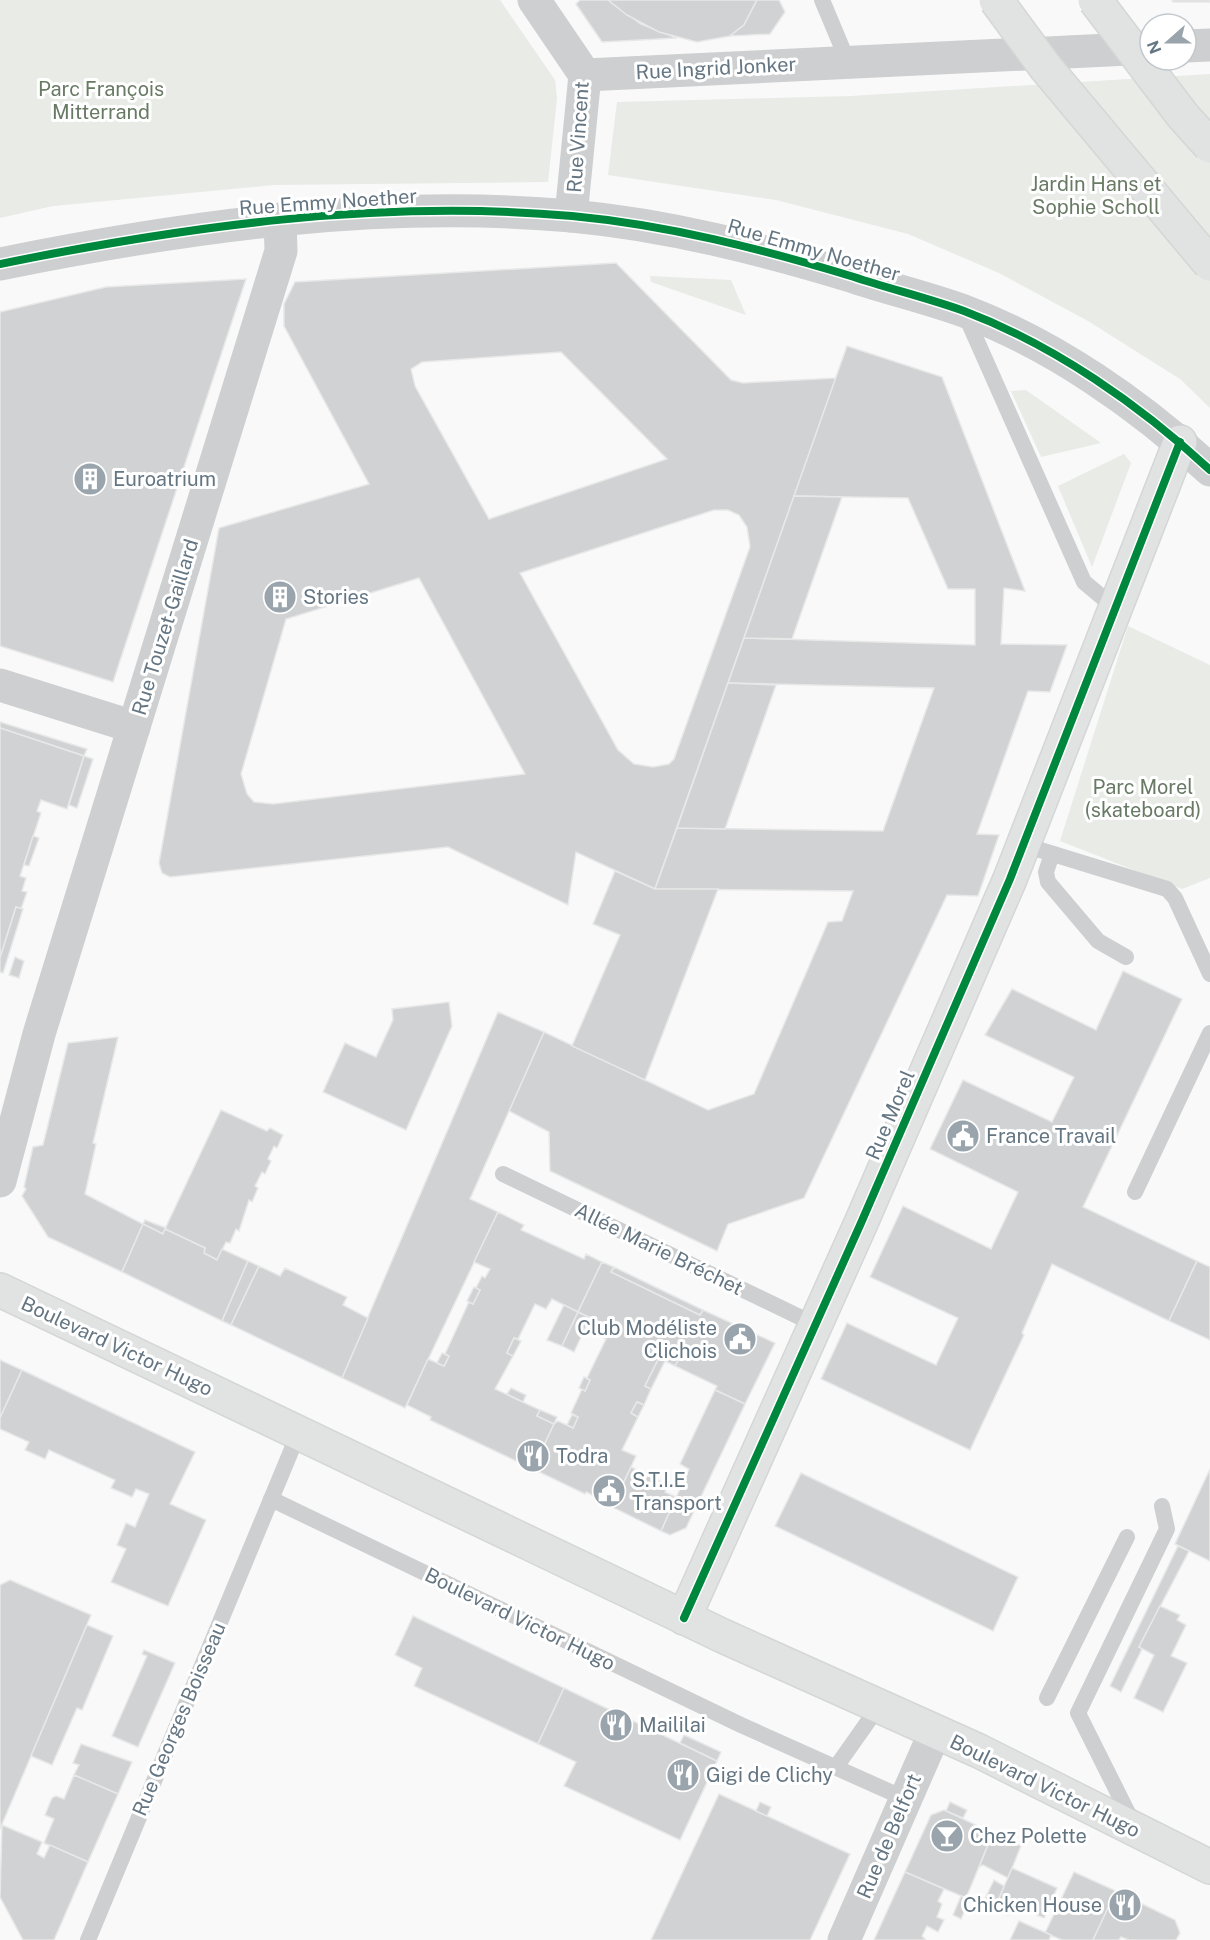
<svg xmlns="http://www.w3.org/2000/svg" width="1210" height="1940" font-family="'Public Sans',sans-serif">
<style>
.green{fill:#e8ebe6}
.building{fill:#d0d2d3;stroke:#e8e8e8;stroke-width:1.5;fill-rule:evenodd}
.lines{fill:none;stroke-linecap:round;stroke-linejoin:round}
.secondary-casing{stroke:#d5d6d7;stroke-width:36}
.lane{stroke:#cecfd0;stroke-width:16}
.street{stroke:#cecfd0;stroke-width:33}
.secondary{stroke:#e1e2e2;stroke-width:33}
.highway-bridge-casing{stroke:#d5d6d6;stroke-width:36;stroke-linecap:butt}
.highway-bridge{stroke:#e1e2e2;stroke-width:33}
.cycleway-casing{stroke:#fff;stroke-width:11}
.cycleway{stroke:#00873e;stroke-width:8}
.labels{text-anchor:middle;stroke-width:6;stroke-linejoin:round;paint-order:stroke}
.street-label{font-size:20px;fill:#657683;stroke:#fff}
.park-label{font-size:20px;fill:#687a64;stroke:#fff}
.poi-label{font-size:20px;fill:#657683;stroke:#fff;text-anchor:start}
</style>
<rect width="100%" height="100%" fill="#f9f9f9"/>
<g class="green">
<polygon points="0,0 500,0 555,80 557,98 548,182 274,185 53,206 0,218"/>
<polygon points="1210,74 1210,408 1180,379 1088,321 999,273 908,234 776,200 608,175 617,102 851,96"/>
<polygon points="650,276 731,280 746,315 651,282"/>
<polygon points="1026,390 1101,443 1041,457 1011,391"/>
<polygon points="1124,454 1131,463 1092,567 1058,486"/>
<polygon points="1128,626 1210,665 1210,878 1182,889 1060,841"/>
</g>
<g class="building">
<polygon points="580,0 608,0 641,24 677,38 602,42 576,4"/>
<polygon points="608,0 757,0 744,25 730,36 697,42 659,32 627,15"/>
<polygon points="757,0 779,0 785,12 770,34 730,36 744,25"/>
<polygon points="1172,0 1210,0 1210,2 1173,2"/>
<path d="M616,263l115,117 12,3 93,-5 -181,511 -79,-37 -8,53 -120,-58 -278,30 -8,-4 -3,-10 60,-335 150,-44 -85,-158v-22l11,-22zM561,352l106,107 -178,60 -74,-133 -4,-17 11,-7zM714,510h14l11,5 8,12 3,20 -76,212 -5,5 -16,3 -19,-3 -16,-14 -98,-177zM419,578l106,196 -252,30 -19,-2 -7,-8 -6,-20 45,-155z"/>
<polygon points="246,279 113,682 0,646 0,312 106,287"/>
<polygon points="847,346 942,377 1025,591 1004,588 1001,644 1067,645 1050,692 1028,691 977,834 999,835 978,896 947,895 804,1198 728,1224 717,1251 550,1171 549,1132 509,1111 544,1032 708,1110 754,1094 828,922 842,921 853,891 655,889 677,828 883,831 934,688 728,683 744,638 975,645 975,589 948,589 908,498 794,496"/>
<polygon points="794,496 842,497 792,639 744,638"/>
<polygon points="728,683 776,685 725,829 677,828"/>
<polygon points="0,722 87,749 84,756 0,728"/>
<polygon points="0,728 84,756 67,809 41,800 37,811 41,813 20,876 26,878 22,891 27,892 21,909 16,907 0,958"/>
<polygon points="84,756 93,759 77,808 69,805"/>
<polygon points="33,836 39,838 29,866 24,865"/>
<polygon points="615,871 655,889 718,889 645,1080 572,1046 620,935 593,924"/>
<polygon points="16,907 23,909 3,973 0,972 0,958"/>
<polygon points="15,957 24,961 19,978 9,975"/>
<polygon points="1123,971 1182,999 1083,1207 1197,1261 1169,1321 1052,1264 1022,1333 1024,1335 970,1450 821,1379 847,1323 936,1365 958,1318 870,1277 903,1206 991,1249 1018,1192 930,1149 963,1080 1052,1122 1074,1077 985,1035 1012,989 1096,1030"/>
<polygon points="449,1002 452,1026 406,1130 323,1092 345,1043 376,1057 393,1020 392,1009"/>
<polygon points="498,1012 544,1032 470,1199 498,1212 405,1408 342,1378"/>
<polygon points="118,1037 93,1143 96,1144 85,1194 143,1224 122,1272 48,1237 22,1196 26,1189 24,1187 33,1147 43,1145 68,1043"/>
<polygon points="221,1110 267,1131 270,1128 283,1135 277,1148 274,1146 268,1159 271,1161 265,1174 262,1172 255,1186 258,1188 252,1202 249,1200 239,1231 236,1229 230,1243 226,1242 217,1260 204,1253 205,1248 165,1229"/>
<polygon points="498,1212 524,1225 521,1230 584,1259 586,1254 602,1262 578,1312 552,1299 546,1309 535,1304 518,1339 514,1338 507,1353 513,1356 495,1389 540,1410 537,1416 554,1424 533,1469 430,1420 431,1417 407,1405 428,1359 444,1366 449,1356 445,1354 469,1302 473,1304 480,1290 476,1288 482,1276 485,1278 490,1269 474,1262"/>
<polygon points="145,1220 166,1228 163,1234 143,1224"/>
<polygon points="143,1224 163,1234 165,1229 205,1248 204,1253 217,1260 222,1249 248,1261 222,1321 122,1272"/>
<polygon points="248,1261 259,1266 231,1325 222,1321"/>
<polygon points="1197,1261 1210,1267 1210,1340 1169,1321"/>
<polygon points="602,1262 614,1267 611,1272 700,1315 703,1310 775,1343 745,1404 715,1390 717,1386 675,1366 678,1360 666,1354 663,1360 659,1358 645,1386 651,1389 644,1405 637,1402 631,1413 638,1417 622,1450 636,1456 613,1505 586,1492 585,1494 533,1469 554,1424 558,1421 573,1428 578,1417 571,1413 582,1389 585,1391 590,1380 587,1378 606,1339 595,1333 600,1322 578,1312"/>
<polygon points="259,1266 280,1276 285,1268 347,1297 343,1305 368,1318 342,1378 231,1325"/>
<polygon points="614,1267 651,1285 703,1310 700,1315 611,1272"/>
<polygon points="474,1287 480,1290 473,1304 467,1301"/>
<polygon points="564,1305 578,1312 562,1346 547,1340"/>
<polygon points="578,1312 590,1318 574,1352 562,1346"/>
<polygon points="514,1338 521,1341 513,1356 507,1353"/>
<polygon points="442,1353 449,1356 444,1366 437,1363"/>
<polygon points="666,1354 678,1360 675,1366 663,1360"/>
<polygon points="659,1358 665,1361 651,1389 645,1386"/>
<polygon points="0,1360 22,1370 0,1418"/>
<polygon points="22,1370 195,1452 170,1504 206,1520 168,1606 111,1582 126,1549 117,1545 126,1523 135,1527 149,1494 136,1489 132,1497 111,1488 115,1480 49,1450 45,1459 25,1450 29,1442 0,1429 0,1418"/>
<polygon points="584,1377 590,1380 585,1391 579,1388"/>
<polygon points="511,1388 526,1395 523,1402 507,1394"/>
<polygon points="715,1390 745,1404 686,1528 670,1535 661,1531 689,1469 680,1464"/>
<polygon points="637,1402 644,1405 638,1417 631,1413"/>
<polygon points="540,1410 557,1417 554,1424 537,1416"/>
<polygon points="572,1415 578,1417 573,1428 567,1425"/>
<polygon points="631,1467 668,1485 665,1492 676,1497 661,1531 612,1507"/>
<polygon points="1210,1469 1210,1561 1175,1544"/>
<polygon points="801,1473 1018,1577 993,1631 775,1526"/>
<polygon points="1178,1546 1189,1551 1139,1647 1142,1649 1121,1692 1110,1686"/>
<polygon points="10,1580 91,1615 0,1829 0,1585"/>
<polygon points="1160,1606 1180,1615 1177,1620 1186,1625 1171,1656 1187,1663 1163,1712 1134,1698 1154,1655 1139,1647"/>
<polygon points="413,1616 564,1688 538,1744 414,1686 422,1668 395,1655"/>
<polygon points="87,1625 113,1636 82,1710 77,1708 52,1765 31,1756"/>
<polygon points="144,1650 175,1663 138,1747 112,1736 147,1656 142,1654"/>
<polygon points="564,1688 717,1761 680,1840 564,1786 576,1762 538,1744"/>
<polygon points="684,1735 721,1752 717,1761 680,1743"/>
<polygon points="81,1744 132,1762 118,1794 74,1775 79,1765 73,1763"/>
<polygon points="74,1775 118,1794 88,1862 44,1843 54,1819 45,1815 52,1798 56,1796 64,1799"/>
<polygon points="719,1794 850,1854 810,1940 651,1940"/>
<polygon points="760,1802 771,1807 767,1816 756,1811"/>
<polygon points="950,1802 967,1810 963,1818 946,1811"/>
<polygon points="944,1810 993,1833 966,1898 905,1872 931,1815"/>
<polygon points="2,1825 42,1842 37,1854 44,1858 50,1845 88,1862 54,1940 23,1940 0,1897"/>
<polygon points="993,1833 1021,1846 1008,1878 983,1865 979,1867"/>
<polygon points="1012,1868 1057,1888 1044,1918 1013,1905 1008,1915 994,1910"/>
<polygon points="905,1872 944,1889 938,1901 942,1904 937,1917 944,1920 938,1932 927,1926 922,1936 926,1940 874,1940"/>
<polygon points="1074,1872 1116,1891 1093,1940 1062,1940 1045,1933"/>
<polygon points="994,1880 1004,1886 994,1910 982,1905"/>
<polygon points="1116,1891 1175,1920 1180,1933 1176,1940 1129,1940 1121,1937 1119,1940 1093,1940"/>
<polygon points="961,1896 970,1899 961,1919 953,1915"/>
<polygon points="1019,1921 1051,1935 1049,1940 1010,1940"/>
</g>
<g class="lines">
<defs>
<g id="secondary">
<polyline points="0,1290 723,1636 979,1751 1210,1867"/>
<polyline points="684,1618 861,1223 1010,879 1180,442"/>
</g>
</defs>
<use href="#secondary" class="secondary-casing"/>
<g class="lane">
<polyline points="822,0 848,62"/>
<polyline points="964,312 1084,582 1115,608"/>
<polyline points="1024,845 1167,889 1175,898 1210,974"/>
<polyline points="1052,854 1046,872 1048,882 1098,941 1126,957"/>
<polyline points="503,1174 814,1324"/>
<polyline points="1135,1192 1210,1033"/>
<polyline points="271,1499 741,1725 906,1799"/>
<polyline points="1047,1698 1127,1537"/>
<polyline points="836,1767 879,1706"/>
<polyline points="1134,1825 1078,1713 1167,1529 1162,1506"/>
<polyline points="88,1940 299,1432"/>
</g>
<g class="street">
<polyline points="534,0 585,75 571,216"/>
<polyline points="1186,46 1210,45"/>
<polyline points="585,75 1150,48"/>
<path d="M0,264c188,-38 380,-65 572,-48 96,9 190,33 282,61 36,12 74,21 110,34 90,34 176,94 246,159"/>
<polyline points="0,685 134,727"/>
<polyline points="0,1181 39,1034 281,251 280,219"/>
<polyline points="844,1940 935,1732"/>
</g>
<use href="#secondary" class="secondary"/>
<defs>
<g id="highway-bridge">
<polyline points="996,0 1046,68 1210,264"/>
<polyline points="1095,0 1183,116 1210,146"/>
</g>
</defs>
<use href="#highway-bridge" class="highway-bridge-casing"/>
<use href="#highway-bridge" class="highway-bridge"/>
<defs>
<g id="cycleway">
<path d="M0,264c188,-38 380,-65 572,-48 96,9 190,33 282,61 36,12 74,21 110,34 90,34 176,94 246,159"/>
<polyline points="684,1618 861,1223 1010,879 1180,442"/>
</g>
</defs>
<use href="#cycleway" class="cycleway-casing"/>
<use href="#cycleway" class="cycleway"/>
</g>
<defs>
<symbol id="building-disc" viewBox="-11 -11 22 22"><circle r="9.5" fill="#99a4ac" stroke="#fff"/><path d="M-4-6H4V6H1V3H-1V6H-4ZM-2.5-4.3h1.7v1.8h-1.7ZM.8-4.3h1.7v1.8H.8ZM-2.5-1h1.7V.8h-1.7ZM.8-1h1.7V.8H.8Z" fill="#fff"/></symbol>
<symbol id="civic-disc" viewBox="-11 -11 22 22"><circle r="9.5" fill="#99a4ac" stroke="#fff"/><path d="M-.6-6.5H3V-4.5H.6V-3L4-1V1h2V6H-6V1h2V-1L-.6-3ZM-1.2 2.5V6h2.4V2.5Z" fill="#fff"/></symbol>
<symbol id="restaurant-disc" viewBox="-11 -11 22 22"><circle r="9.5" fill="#99a4ac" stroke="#fff"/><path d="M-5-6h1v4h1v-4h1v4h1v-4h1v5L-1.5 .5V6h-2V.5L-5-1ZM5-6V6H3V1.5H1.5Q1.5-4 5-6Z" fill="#fff"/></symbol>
<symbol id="bar-disc" viewBox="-11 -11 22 22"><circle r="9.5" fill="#99a4ac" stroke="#fff"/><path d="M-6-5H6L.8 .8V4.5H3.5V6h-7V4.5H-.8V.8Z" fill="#fff"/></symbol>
</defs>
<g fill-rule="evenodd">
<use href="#building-disc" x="71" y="460" width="38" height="38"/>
<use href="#building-disc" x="261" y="578" width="38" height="38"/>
<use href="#civic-disc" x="944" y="1117" width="38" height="38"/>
<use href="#civic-disc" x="721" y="1320" width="38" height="38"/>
<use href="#restaurant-disc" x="514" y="1437" width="38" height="38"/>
<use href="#civic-disc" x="590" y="1472" width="38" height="38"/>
<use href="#restaurant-disc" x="597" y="1706" width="38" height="38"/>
<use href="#restaurant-disc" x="664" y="1756" width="38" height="38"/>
<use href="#bar-disc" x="928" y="1817" width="38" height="38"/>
<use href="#restaurant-disc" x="1106" y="1886" width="38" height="38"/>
</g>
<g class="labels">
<g class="street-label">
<text transform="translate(716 68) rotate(-3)" y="7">Rue Ingrid Jonker</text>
<text transform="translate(578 137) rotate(-86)" y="7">Rue Vincent</text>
<text transform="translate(328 202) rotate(-4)" y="7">Rue Emmy Noether</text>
<text transform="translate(814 250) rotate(16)" y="7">Rue Emmy Noether</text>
<text transform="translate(165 627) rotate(-73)" y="7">Rue Touzet-Gaillard</text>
<text transform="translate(890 1115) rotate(-67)" y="7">Rue Morel</text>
<text transform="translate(659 1249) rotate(26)" y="7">Allée Marie Bréchet</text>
<text transform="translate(117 1346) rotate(25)" y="7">Boulevard Victor Hugo</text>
<text transform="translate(520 1619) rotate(26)" y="7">Boulevard Victor Hugo</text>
<text transform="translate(179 1719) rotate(-67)" y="7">Rue Georges Boisseau</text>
<text transform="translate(1045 1786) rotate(26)" y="7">Boulevard Victor Hugo</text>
<text transform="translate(889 1836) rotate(-67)" y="7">Rue de Belfort</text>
</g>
<g class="park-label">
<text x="101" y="96">Parc François<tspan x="101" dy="23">Mitterrand</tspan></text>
<text x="1096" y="191">Jardin Hans et<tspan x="1096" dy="23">Sophie Scholl</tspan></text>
<text x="1143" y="794">Parc Morel<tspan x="1143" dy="23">(skateboard)</tspan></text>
</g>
<g class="poi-label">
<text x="113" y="486">Euroatrium</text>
<text x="303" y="604">Stories</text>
<text x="986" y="1143">France Travail</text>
<text x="717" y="1335" text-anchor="end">Club Modéliste<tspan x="717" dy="23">Clichois</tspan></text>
<text x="556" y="1463">Todra</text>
<text x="632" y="1487">S.T.I.E<tspan x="632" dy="23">Transport</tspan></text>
<text x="639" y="1732">Maililai</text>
<text x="706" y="1782">Gigi de Clichy</text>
<text x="970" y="1843">Chez Polette</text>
<text x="1102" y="1912" text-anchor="end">Chicken House</text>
</g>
</g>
<g transform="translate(1168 42) rotate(249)"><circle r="28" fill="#ffffff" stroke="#c1c8cd" stroke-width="1.5"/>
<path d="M0-4.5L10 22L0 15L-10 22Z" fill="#99a4ac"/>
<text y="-9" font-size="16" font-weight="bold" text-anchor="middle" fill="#657683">N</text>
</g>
</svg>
